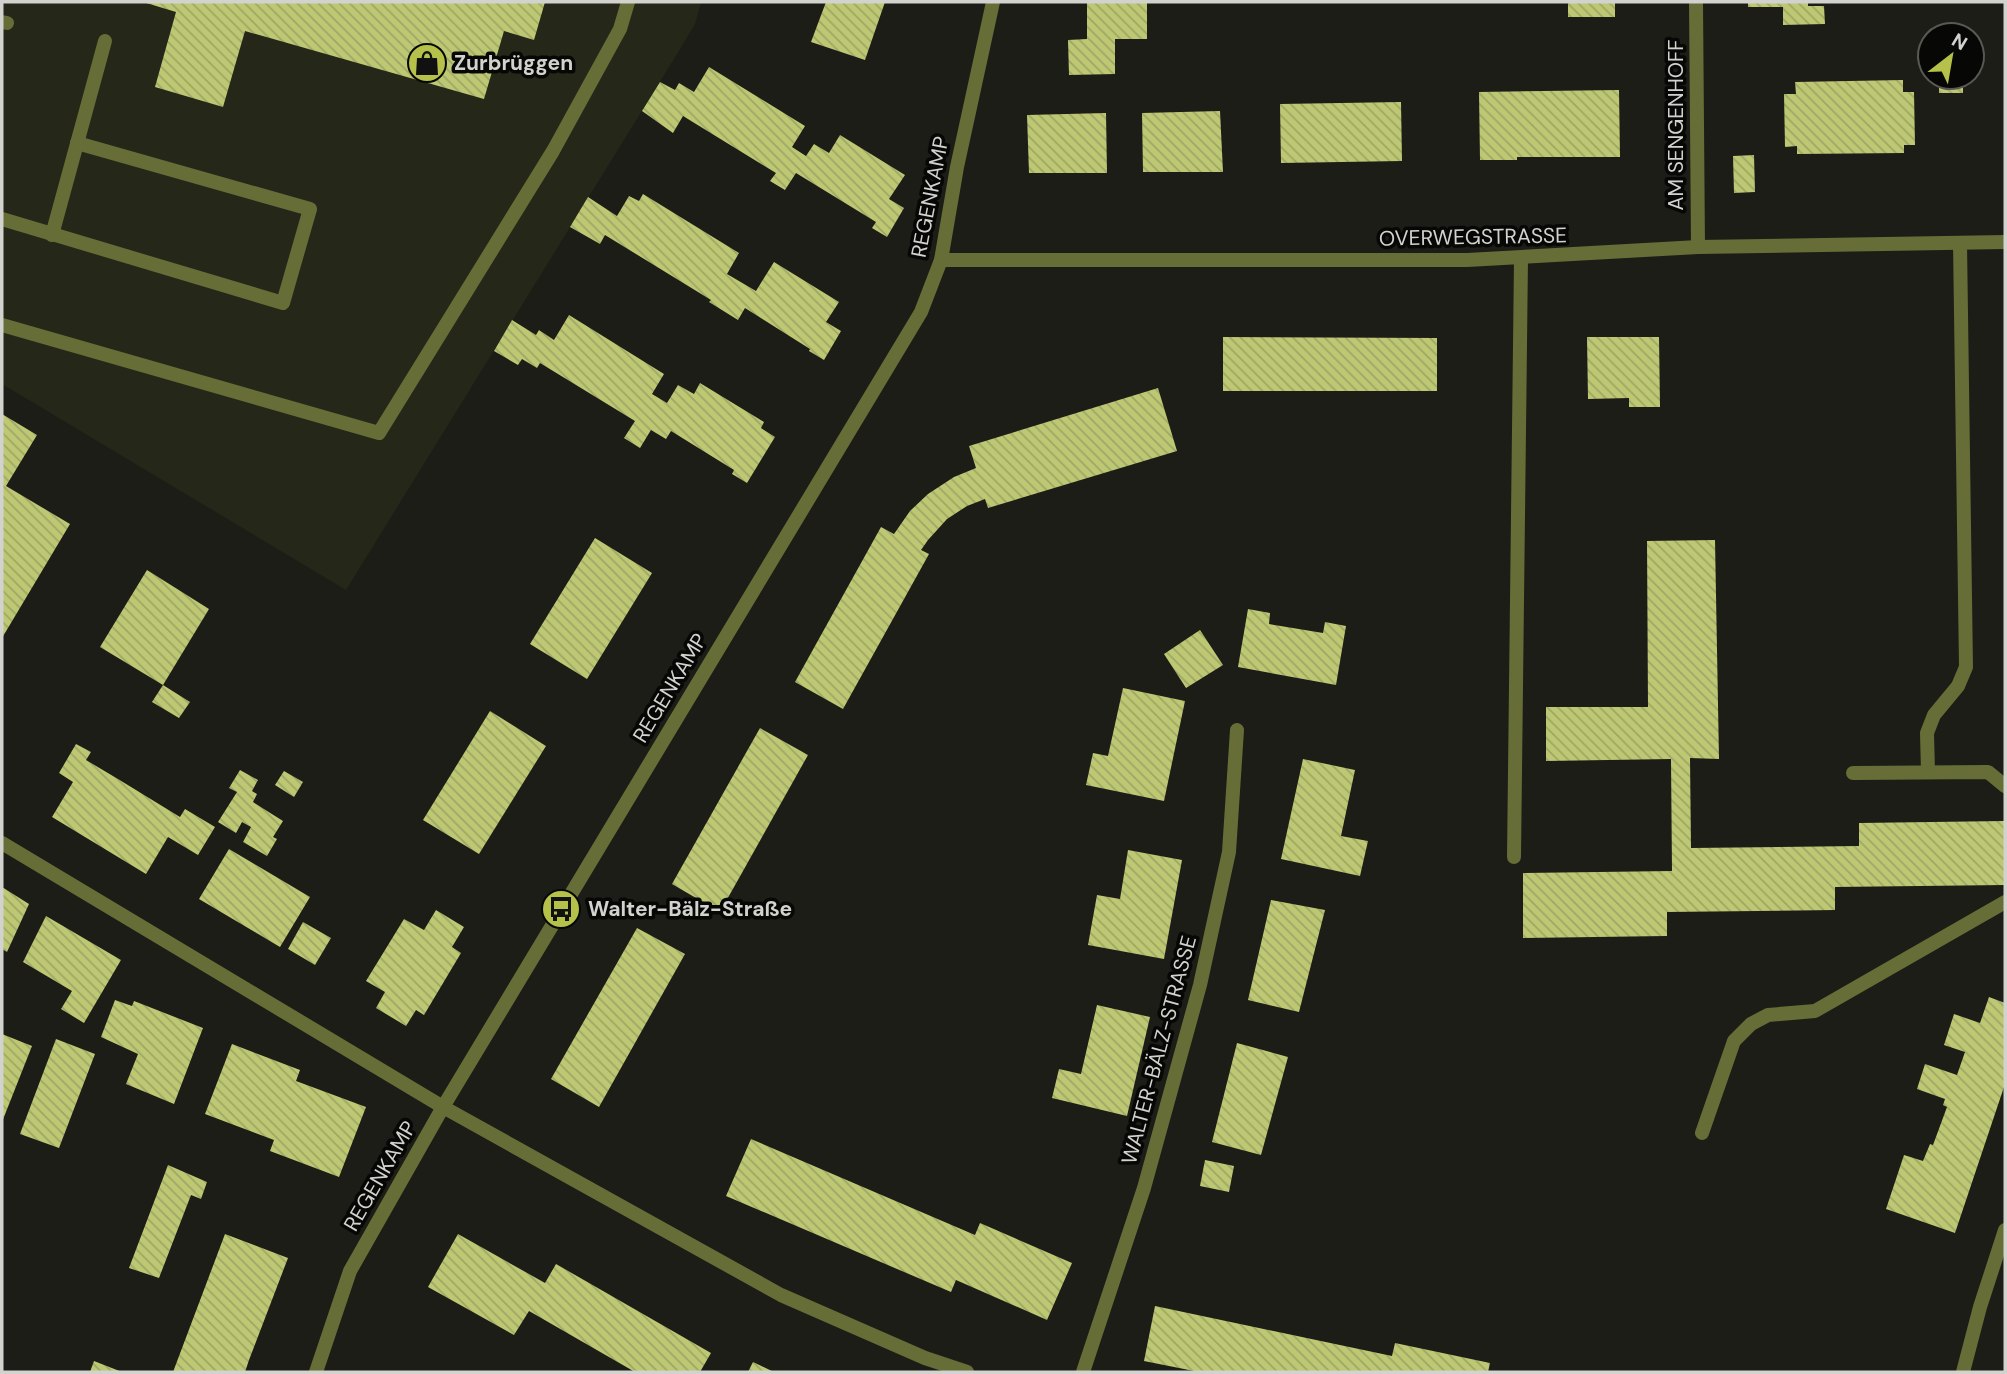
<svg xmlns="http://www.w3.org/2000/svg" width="2007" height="1374" font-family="'DM Sans',sans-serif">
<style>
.built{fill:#252719}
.building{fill:url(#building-back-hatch)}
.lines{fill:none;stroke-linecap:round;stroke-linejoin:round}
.lane{stroke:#676d37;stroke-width:14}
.street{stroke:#676d37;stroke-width:14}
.labels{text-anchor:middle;stroke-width:7;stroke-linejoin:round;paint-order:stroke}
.poi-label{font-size:21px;font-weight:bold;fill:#d2d3ce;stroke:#070705;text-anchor:start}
.street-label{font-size:21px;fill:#d2d3ce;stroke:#070705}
</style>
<defs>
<pattern id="building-back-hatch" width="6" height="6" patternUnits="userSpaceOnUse" patternTransform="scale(1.75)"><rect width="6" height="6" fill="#bec873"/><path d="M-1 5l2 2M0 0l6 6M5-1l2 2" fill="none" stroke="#9ea666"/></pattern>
</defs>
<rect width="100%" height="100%" fill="#1c1d16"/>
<polygon class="built" points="2,2 701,2 695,24 677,54 346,590 2,384"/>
<g class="building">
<polygon points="143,2 545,2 534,40 504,31 484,99 245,31 223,107 155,87 176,12"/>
<polygon points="826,2 885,2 865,60 811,42"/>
<polygon points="1087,2 1147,2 1147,39 1115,39 1115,74 1069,75 1068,40 1087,39"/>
<rect x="1568" y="2" width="47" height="15"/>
<polygon points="1748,2 1808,2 1808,6 1824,6 1825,24 1783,25 1783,7 1748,7"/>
<polygon points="709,67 805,126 792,147 806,156 814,144 829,153 840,135 905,175 889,199 904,208 887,237 872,228 876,222 796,173 785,190 770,181 776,173 683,116 673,133 642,111 660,82 675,90 679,83 694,92"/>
<rect x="1939" y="77" width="24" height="16"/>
<polygon points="1903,80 1903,92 1914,92 1915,145 1904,145 1904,153 1797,154 1797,146 1785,147 1784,94 1796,94 1795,82"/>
<polygon points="1619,90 1620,157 1517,157 1517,160 1480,160 1479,92"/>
<polygon points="1401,102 1402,161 1281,163 1280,104"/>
<polygon points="1220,111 1223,172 1143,172 1142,113"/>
<polygon points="1106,113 1107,173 1029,173 1027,115"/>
<polygon points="1754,155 1755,192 1734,193 1733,156"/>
<polygon points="643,194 739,253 727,274 756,291 774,262 839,302 826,322 841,331 824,360 809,351 810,349 745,308 738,320 709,302 711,300 605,235 600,244 570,227 588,197 617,216 629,196 639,201"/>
<polygon points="569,315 664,374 652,394 667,403 678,385 694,394 700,383 764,422 761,428 775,437 747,483 732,474 734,470 671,431 666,439 651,430 640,448 624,438 635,421 540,363 537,368 522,359 518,365 494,351 512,320 536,335 539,330 554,340"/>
<polygon points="1223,337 1437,338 1437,391 1223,391"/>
<polygon points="1587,337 1659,337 1660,407 1629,407 1629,398 1588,399"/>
<polygon points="1158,388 1177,451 988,508 985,499 967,506 947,519 928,540 921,550 929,554 843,709 795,682 881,527 894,534 910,511 928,494 954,477 976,468 969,446"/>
<polygon points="2,414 37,435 6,486 70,524 2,638"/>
<polygon points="595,538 652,573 587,679 530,644"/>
<polygon points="1715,540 1719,759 1690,758 1691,848 1859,846 1859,823 2004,821 2005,885 1835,887 1835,910 1667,912 1667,936 1523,938 1523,873 1672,871 1671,759 1546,761 1546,707 1648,707 1647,541"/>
<polygon points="147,570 209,609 163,685 100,647"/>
<polygon points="1248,609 1270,613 1269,624 1323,633 1325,622 1346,626 1336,685 1238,667"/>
<polygon points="1200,630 1223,665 1186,688 1164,654"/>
<polygon points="163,685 190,702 179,718 152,702"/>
<polygon points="1123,688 1185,701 1164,801 1086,785 1093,753 1108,756"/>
<polygon points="490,711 546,746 479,854 423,820"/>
<polygon points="760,728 808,755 720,912 672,884"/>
<polygon points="76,744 91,752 86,760 118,779 180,817 185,809 215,827 198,855 168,837 146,874 52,817 73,782 59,773"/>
<polygon points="1303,759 1355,770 1341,836 1368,841 1360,876 1281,859"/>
<polygon points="240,770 258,780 252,791 257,794 253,802 283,821 273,837 277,839 267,856 243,842 251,827 242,822 236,833 218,822 237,792 229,788"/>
<polygon points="284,771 303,782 294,797 275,785"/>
<polygon points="229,849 310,897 280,947 199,899"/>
<polygon points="1128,850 1182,860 1164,959 1088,945 1097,895 1120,899"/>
<polygon points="2,887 29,904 7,952 2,949"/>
<polygon points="1271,900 1325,910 1299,1012 1248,1000"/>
<polygon points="436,910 464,927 452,947 461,953 424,1015 416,1010 406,1026 376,1008 385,992 366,981 404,919 424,930"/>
<polygon points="46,916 121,960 84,1023 61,1009 72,991 23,962"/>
<polygon points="303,922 331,938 315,965 288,949"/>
<polygon points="637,928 685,954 599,1107 551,1079"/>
<polygon points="1989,997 2005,1003 2005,1084 1955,1233 1886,1209 1904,1155 1923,1161 1930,1144 1933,1145 1947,1107 1943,1105 1945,1099 1917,1089 1925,1064 1957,1075 1965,1052 1944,1045 1954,1014 1980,1023"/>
<polygon points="115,1000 132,1006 134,1001 203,1028 174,1104 126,1084 138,1054 101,1037"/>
<polygon points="1097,1005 1150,1017 1127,1116 1052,1098 1059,1069 1081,1074"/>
<polygon points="2,1034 32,1046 2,1122"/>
<polygon points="56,1039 95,1054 59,1148 20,1134"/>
<polygon points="1237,1043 1288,1057 1261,1155 1212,1142"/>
<polygon points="232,1044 300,1070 296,1081 366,1107 339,1177 270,1151 274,1140 205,1114"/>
<polygon points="751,1139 975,1235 980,1223 1072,1263 1047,1320 956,1280 951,1292 726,1196"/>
<polygon points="1205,1160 1234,1166 1229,1192 1200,1186"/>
<polygon points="168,1165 207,1182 201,1199 191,1195 159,1278 129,1268"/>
<polygon points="225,1234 288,1258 249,1360 245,1372 173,1372"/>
<polygon points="458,1234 545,1283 556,1264 711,1353 700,1372 635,1372 529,1311 514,1335 428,1287"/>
<polygon points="1155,1306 1392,1356 1395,1343 1490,1363 1488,1372 1199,1372 1144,1361"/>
<polygon points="94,1361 122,1372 90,1372"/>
<polygon points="753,1362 774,1372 748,1372"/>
</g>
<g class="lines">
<g class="lane">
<polyline points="2,22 7,23"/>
<polyline points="2,219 283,303 310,209 77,143"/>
<polyline points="52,235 105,41"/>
<polyline points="2,325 379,433 553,151 620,29 628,2"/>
<polyline points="1928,772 1927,733 1934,715 1958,686 1966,667 1960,243"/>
<polyline points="1853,773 1988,772 2005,786"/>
<polyline points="1514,857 1521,259"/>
<polyline points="1702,1133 1734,1041 1751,1024 1768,1015 1815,1011 2005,902"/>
</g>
<g class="street">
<polyline points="1696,2 1698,247"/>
<polyline points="941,260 1467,260 1698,247 2005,242"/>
<polyline points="2,843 443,1107 781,1295 925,1358 967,1372"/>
<polyline points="316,1372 350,1271 443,1107 921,312 941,260 957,167 993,2"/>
<polyline points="1083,1372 1144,1188 1200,985 1229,852 1237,730"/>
<polyline points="1963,1372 1980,1307 2005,1230"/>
</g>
</g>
<defs>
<symbol id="shop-disc" viewBox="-11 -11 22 22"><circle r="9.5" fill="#b6c149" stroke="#070705"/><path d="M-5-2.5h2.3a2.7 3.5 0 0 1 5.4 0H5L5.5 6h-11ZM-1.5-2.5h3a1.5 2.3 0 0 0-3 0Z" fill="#111"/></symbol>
<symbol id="bus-disc" viewBox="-11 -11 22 22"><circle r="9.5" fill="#b6c149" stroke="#070705"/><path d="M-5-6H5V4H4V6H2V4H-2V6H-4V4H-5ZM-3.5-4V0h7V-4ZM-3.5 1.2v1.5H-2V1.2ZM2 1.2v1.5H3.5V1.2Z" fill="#111"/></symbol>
</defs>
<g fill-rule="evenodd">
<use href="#shop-disc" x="405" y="41" width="44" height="44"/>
<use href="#bus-disc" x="539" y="887" width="44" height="44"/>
</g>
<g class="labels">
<g class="poi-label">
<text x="454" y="70">Zurbrüggen</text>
<text x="588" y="916">Walter-Bälz-Straße</text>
</g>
<g class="street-label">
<text transform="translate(1676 125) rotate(-90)" y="7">AM SENGENHOFF</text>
<text transform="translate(930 197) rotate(-79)" y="7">REGENKAMP</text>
<text transform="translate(1473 237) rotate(-1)" y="7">OVERWEGSTRASSE</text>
<text transform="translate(670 688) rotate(-59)" y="7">REGENKAMP</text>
<text transform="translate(1159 1050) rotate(-75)" y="7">WALTER-BÄLZ-STRASSE</text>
<text transform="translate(380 1176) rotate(-60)" y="7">REGENKAMP</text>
</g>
</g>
<rect width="2007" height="1374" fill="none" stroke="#d2d3ce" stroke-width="7"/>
<g transform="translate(1951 56) rotate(31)"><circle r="33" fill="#070705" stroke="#585955" stroke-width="2"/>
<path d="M0-5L12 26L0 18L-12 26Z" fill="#b6c149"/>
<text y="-10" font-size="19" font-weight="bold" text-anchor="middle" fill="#d2d3ce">N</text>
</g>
</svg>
